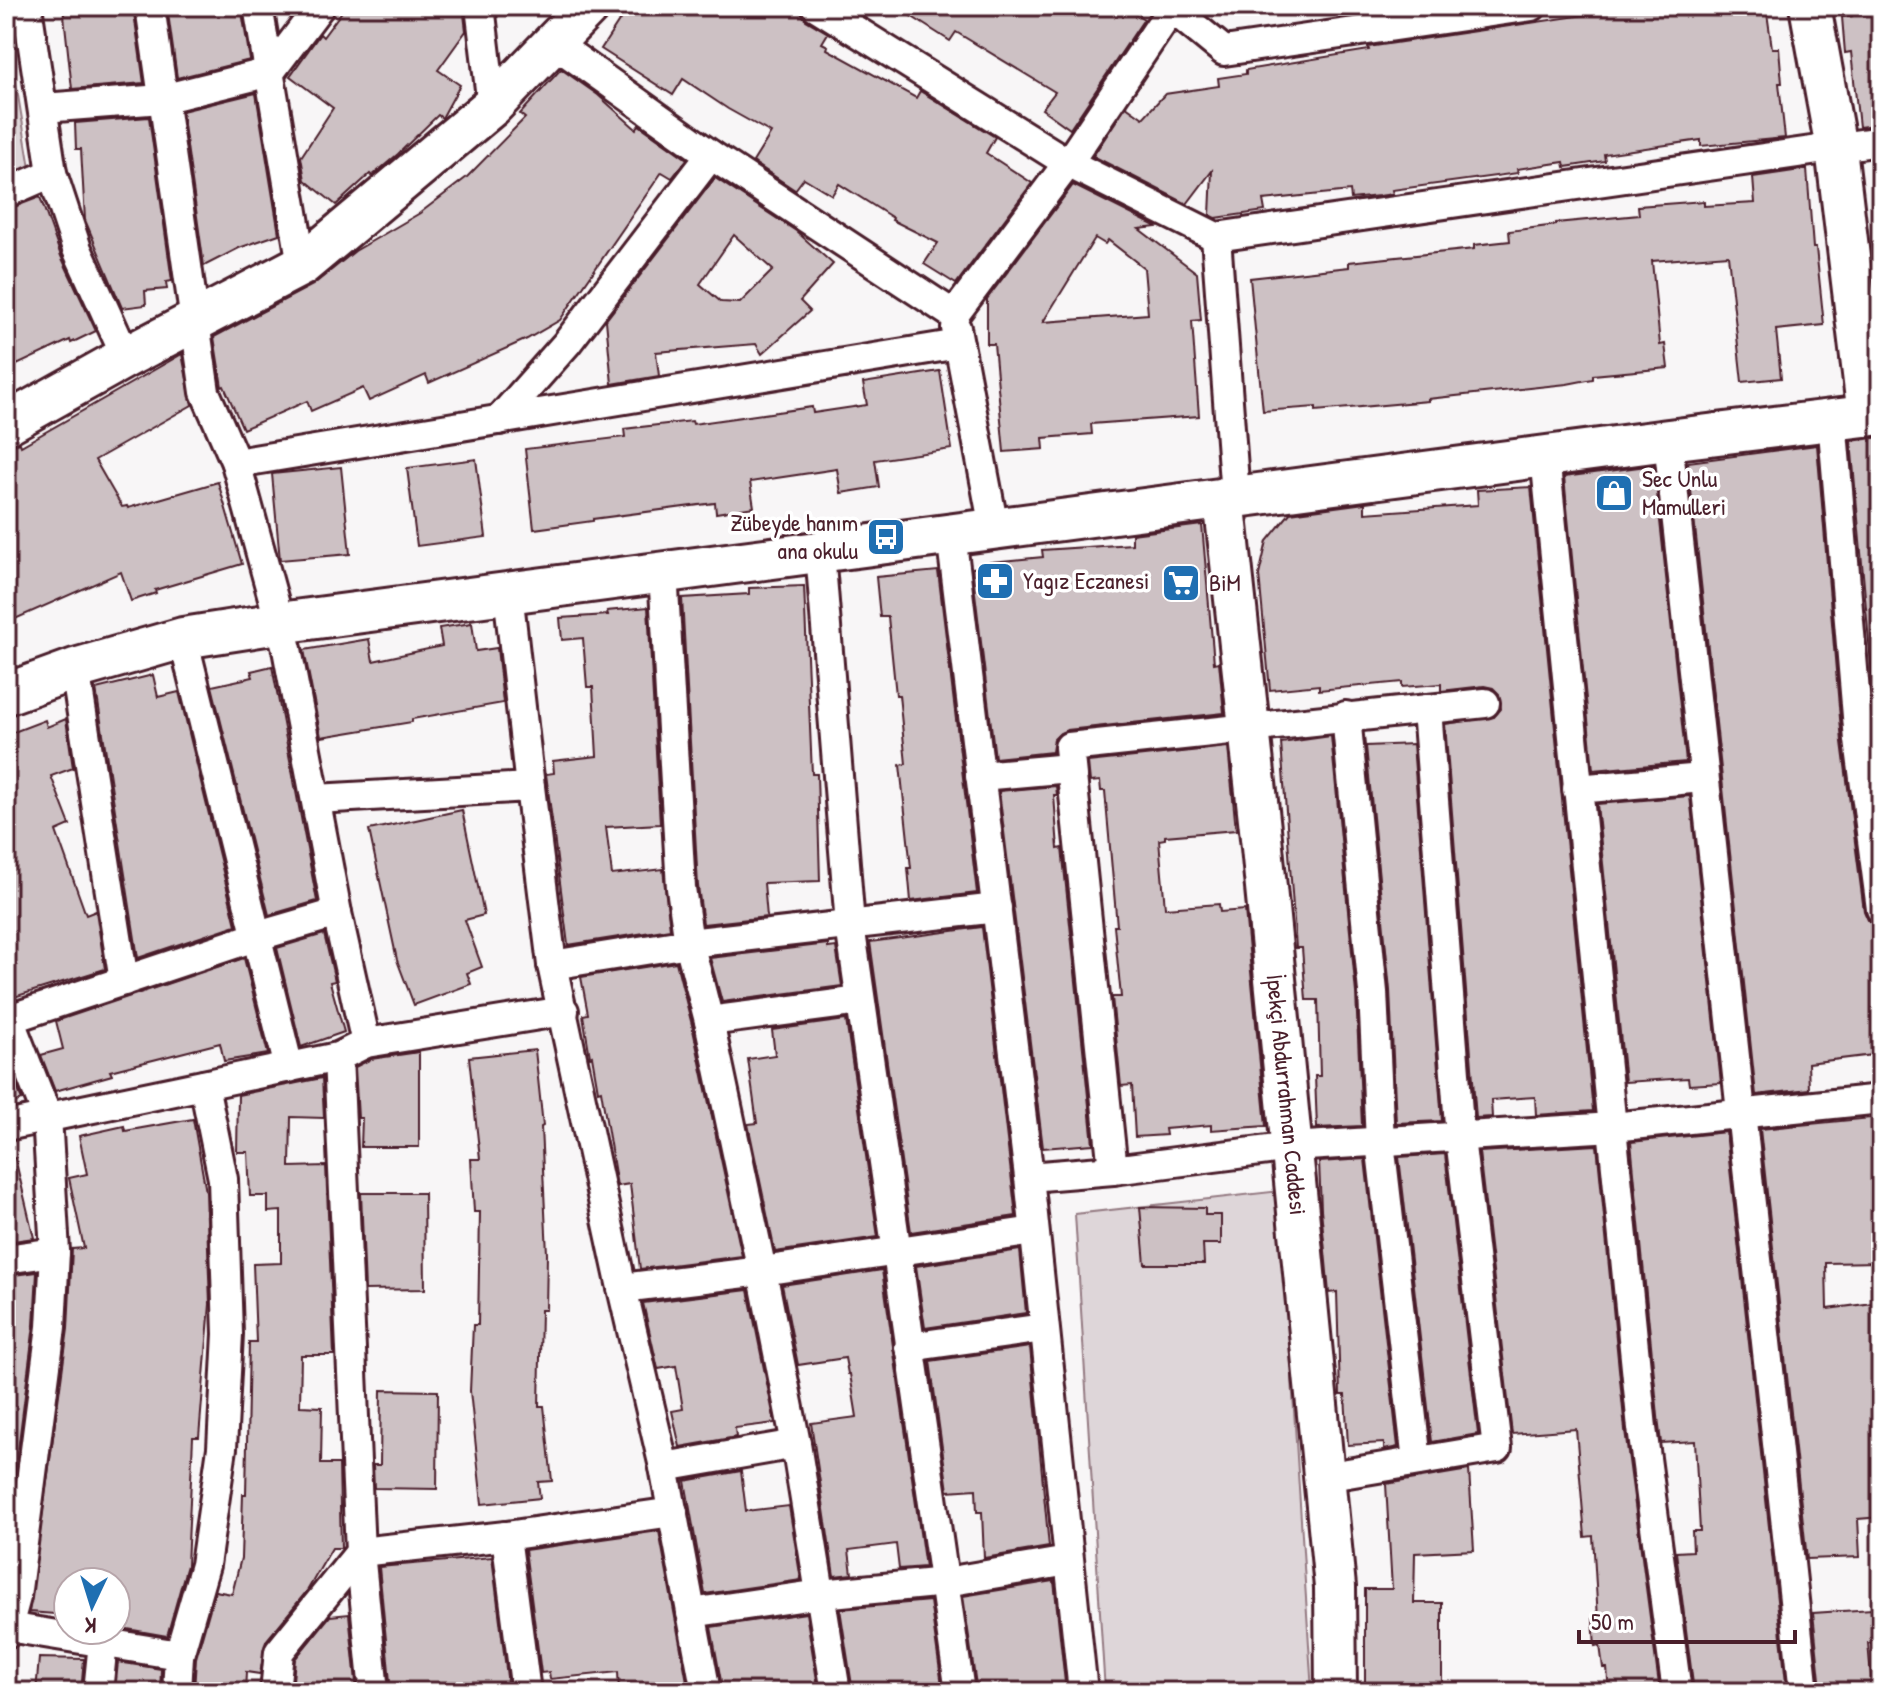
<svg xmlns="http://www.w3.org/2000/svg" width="1887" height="1698" font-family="'Patrick Hand',sans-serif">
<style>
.green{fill:#ded6d9;stroke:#947a82;stroke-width:2}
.building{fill:#cdc1c4;stroke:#4a1f2b;stroke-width:2;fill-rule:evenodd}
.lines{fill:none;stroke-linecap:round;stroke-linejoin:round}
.street-casing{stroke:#4a1f2b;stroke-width:34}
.secondary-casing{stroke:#4a1f2b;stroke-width:46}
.street{stroke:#fff;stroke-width:28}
.secondary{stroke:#fff;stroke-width:40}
.labels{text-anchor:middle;stroke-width:7;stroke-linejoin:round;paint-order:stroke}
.poi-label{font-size:24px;fill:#4a1f2b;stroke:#fff;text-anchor:start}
.street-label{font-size:24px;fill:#4a1f2b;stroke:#fff}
</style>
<rect width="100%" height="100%" fill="#f8f6f7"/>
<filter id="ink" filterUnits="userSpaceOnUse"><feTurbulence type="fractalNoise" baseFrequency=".0125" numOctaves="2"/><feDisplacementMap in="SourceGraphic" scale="16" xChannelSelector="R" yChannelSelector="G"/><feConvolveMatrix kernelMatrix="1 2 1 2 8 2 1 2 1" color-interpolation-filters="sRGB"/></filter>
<g filter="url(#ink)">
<g class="green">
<polygon points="6,23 30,168 6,178"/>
<polygon points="1280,1191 1312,1692 1105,1692 1075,1214"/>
</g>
<g class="building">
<polygon points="63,6 133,6 144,83 72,89"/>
<polygon points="167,6 241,6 250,60 177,78"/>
<polygon points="346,6 463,6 466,31 438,70 460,85 442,118 438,115 398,154 372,176 370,174 336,205 305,180 301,157 333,108 290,76 320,34 323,37"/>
<polygon points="629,6 796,6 806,20 828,33 822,43 828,46 827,49 916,98 920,91 995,137 986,153 1032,183 956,284 924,264 938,243 892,220 893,218 839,184 832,195 804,178 795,190 753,162 771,133 728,109 683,79 673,95 601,49"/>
<polygon points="895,6 1123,6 1144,19 1070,129 1042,109 1055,92 956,32 950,41"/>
<polygon points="1624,6 1766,6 1772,48 1779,48 1782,83 1779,83 1785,138 1701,146 1701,140 1604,154 1605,161 1565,167 1564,162 1517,169 1518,173 1392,190 1393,194 1379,196 1351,199 1350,191 1263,200 1265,211 1216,218 1210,215 1212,171 1187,204 1093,156 1126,106 1143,118 1165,94 1219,86 1218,78 1246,74 1246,70 1369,50 1368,47 1625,9"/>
<polygon points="1851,6 1881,6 1881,124 1859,127 1851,52 1845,53 1842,17 1852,16"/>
<polygon points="561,69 598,95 636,129 639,125 687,159 672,178 662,172 560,320 527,339 429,383 426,375 369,401 363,388 311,411 307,401 243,429 224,386 222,387 214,337 313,285 355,251 420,213 467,177 525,118 520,114"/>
<polygon points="256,93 279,234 239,248 204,266 182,111"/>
<polygon points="149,117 172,281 166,282 167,289 145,291 146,305 122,308 85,220 81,149 76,149 75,123"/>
<polygon points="1807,169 1813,248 1816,248 1824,325 1776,330 1781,378 1742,382 1728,255 1652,261 1660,345 1665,344 1668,368 1593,375 1593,379 1567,384 1428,399 1428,401 1316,411 1316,407 1263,411 1250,278 1349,267 1349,262 1474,249 1474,245 1510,241 1509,231 1556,225 1556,223 1639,215 1638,206 1704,201 1704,206 1755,203 1753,177"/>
<path d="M715,178l81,53 37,33 -33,37 10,10 -48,43 -6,-10 -100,8 3,24 -47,8 -6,-64zM734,235l39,35 -33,33 -19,-1 -21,-18z"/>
<path d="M1073,185l84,42 -18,2 58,44 4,47 -9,1 7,95 -108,8 1,10 -49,4 1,11 -40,3 -10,-108h-7v-45zM1095,238l10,6 3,-4 36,28 4,46 -105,8z"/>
<polygon points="40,197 61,256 96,331 71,343 70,340 17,365 6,341 6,210"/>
<polygon points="182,354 192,405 95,460 122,507 127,506 128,508 218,482 242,564 155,590 156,593 131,601 121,572 6,623 6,447 20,443 21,446"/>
<polygon points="940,371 952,449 875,460 879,487 841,493 837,469 750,482 754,507 716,513 715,503 593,519 593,521 534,529 525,449 625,437 624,429 692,421 693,424 812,407 813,413 867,405 863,383"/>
<polygon points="1881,437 1881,775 1851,441"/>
<polygon points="1817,445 1842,742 1864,911 1868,920 1875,925 1880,969 1874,970 1879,1013 1881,1013 1881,1054 1808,1063 1809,1089 1756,1095 1688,462"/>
<polygon points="476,459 486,537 417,546 407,468"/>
<polygon points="1654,465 1686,762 1593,770 1564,477"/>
<polygon points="341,467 350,554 280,560 272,474"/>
<polygon points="1531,487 1593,1111 1536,1115 1535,1097 1491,1100 1492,1117 1476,1118 1445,724 1494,717 1501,709 1499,694 1493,688 1484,686 1441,691 1441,684 1402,687 1402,682 1319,690 1319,685 1270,690 1259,575 1267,541 1290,513 1365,503 1365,513 1478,505 1477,490"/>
<polygon points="1202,525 1214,663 1219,662 1224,713 1067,730 1060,733 1054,739 1052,752 995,758 972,568 982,567 982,563 1043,557 1042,550 1132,544 1132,534"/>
<polygon points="938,571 977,893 911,901 908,868 911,868 900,765 906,764 899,695 896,695 888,617 880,617 876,577"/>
<polygon points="804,586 812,774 817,774 820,881 764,883 767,917 703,924 698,886 682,598 749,594 749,588"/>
<polygon points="648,607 660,824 606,827 612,875 663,869 670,929 568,945 546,774 554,773 553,761 597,756 593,687 587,687 583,638 562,640 560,618 608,615 607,611"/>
<polygon points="472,623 476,651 497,648 503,703 412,719 412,722 321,737 304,650 369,639 373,661 442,646 439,628"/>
<polygon points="272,666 317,901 269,915 212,686 253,677 251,671"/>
<polygon points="153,675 158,697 179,692 236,925 138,958 96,689"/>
<polygon points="66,719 73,768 51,776 70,825 56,831 86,915 96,911 105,969 14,997 6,994 6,735 45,720 47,727"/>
<polygon points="1331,736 1356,993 1362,1126 1317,1128 1315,1076 1320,1076 1318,1000 1306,1000 1302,948 1296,948 1281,743"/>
<polygon points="1413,744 1442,1121 1396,1123 1390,990 1366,746"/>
<polygon points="1228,747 1236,830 1165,836 1165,839 1159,840 1165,908 1219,904 1220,912 1245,910 1266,1126 1211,1130 1211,1125 1165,1129 1166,1135 1135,1137 1132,1085 1121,1086 1112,997 1121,997 1114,926 1117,926 1105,791 1101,791 1100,781 1090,782 1088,762"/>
<polygon points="1056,786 1057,795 1054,795 1058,849 1062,848 1093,1144 1043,1148 999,791"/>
<polygon points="1690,796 1721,1083 1689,1085 1688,1078 1625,1082 1597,804"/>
<polygon points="462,810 484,915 465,920 482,967 467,973 471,984 414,1005 397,960 369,830"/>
<polygon points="982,927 1016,1216 911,1232 870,942"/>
<polygon points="324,934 335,981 330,982 344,1032 301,1047 277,948"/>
<polygon points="828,944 828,948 836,947 842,986 722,1002 710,958"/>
<polygon points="244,958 268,1054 224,1061 220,1043 110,1071 112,1075 55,1091 41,1055 63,1049 56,1021"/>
<polygon points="676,962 692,1025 742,1256 640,1269 630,1184 617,1186 601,1090 598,1091 592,1056 590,1057 583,1015 588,1014 581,977"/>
<polygon points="846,1020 878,1237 775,1252 748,1124 757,1123 748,1059 775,1055 772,1030"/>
<polygon points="535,1050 543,1126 541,1127 547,1254 546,1310 541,1310 539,1406 544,1406 552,1481 538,1482 540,1498 482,1504 470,1391 473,1325 478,1325 480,1212 474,1212 471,1159 480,1159 469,1057"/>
<polygon points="419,1052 419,1147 361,1147 362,1118 358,1118 355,1067 371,1059"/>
<polygon points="8,1064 22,1100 6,1105 6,1065"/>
<polygon points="322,1078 324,1118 291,1117 290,1167 326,1166 334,1355 301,1355 300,1406 322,1407 321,1464 339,1464 341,1548 332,1548 307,1591 266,1641 260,1674 246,1672 245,1692 194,1692 196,1658 215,1591 232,1594 241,1558 243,1494 246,1494 249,1342 256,1342 253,1264 281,1263 281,1211 268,1212 268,1196 250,1196 248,1152 237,1152 238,1095"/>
<polygon points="1881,1117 1879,1262 1826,1263 1827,1309 1881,1302 1881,1517 1858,1519 1860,1557 1807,1559 1760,1129"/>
<polygon points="193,1119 206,1192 210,1304 199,1437 193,1437 187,1565 167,1636 116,1627 116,1582 68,1582 68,1615 29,1612 68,1329 72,1249 84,1248 69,1178 87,1174 79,1136 124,1126 125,1131"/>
<polygon points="1726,1132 1787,1692 1694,1692 1676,1552 1693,1551 1692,1531 1700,1531 1695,1441 1661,1443 1659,1426 1631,1142"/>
<polygon points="1597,1145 1625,1430 1660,1692 1609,1692 1607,1668 1603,1668 1600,1645 1595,1646 1593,1619 1598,1619 1593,1536 1585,1537 1576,1429 1512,1434 1479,1152"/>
<polygon points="1445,1154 1478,1434 1432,1442 1399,1157"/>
<polygon points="15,1158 34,1238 6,1242 6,1159"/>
<polygon points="1365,1159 1398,1447 1384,1450 1384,1443 1348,1445 1345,1395 1340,1395 1337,1292 1329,1293 1321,1209 1319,1162"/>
<polygon points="361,1193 424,1193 425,1289 365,1290"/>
<polygon points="1140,1207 1205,1208 1205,1215 1221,1215 1221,1244 1203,1244 1204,1264 1145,1264"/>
<polygon points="1020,1250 1026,1313 925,1328 916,1266"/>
<polygon points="882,1270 925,1567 899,1569 896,1544 849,1550 852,1574 834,1576 811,1423 857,1417 850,1374 848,1374 845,1358 798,1365 782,1285"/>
<polygon points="37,1272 34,1325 13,1489 6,1488 6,1276"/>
<polygon points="748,1290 775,1423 735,1428 736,1437 680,1447 672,1411 683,1409 676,1366 658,1369 643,1303"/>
<polygon points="1030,1347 1049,1547 984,1558 982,1512 977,1512 976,1489 948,1491 930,1361"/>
<polygon points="381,1390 438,1391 437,1489 374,1488 373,1465 380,1465"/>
<polygon points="1469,1470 1474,1550 1415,1553 1414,1603 1442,1603 1442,1692 1365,1692 1365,1589 1392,1589 1386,1484"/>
<polygon points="741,1471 746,1511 789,1506 801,1580 705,1594 685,1481"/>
<polygon points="659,1531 689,1692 619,1692 618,1672 550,1679 549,1672 541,1673 525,1550"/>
<polygon points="492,1557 507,1677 506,1692 391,1692 379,1567"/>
<polygon points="1054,1581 1066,1692 977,1692 963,1596"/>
<polygon points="930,1601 943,1692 853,1692 840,1609"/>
<polygon points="1872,1609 1874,1643 1868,1643 1872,1686 1821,1689 1813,1613"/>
<polygon points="806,1613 819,1692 723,1692 711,1627"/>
<polygon points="349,1614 357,1692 292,1692 295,1659 330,1616"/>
<polygon points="39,1658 84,1659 81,1692 36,1692"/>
<polygon points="118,1662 161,1669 160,1692 115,1692"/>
</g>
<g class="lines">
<defs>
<g id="street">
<polyline points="27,6 52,173 77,249 126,357"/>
<polyline points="150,6 205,392 236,463"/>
<polyline points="258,6 302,265"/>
<polyline points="480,6 492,106"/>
<polyline points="816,6 1068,163 1216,237 1881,141"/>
<polyline points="1169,6 1224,51 1532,6"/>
<polyline points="554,43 711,155 954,315 1068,163 1172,8"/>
<polyline points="43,108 162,99 270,72 320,6"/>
<polyline points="6,193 52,173"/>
<polyline points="1216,237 1235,496"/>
<polyline points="956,328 994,528"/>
<polyline points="1832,419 1859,740 1881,909"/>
<polyline points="499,420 567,343 711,155"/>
<polyline points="1668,440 1804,1692"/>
<polyline points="1545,456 1642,1428 1677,1692"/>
<polyline points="951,534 1029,1177 1083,1692"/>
<polyline points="820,552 850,925 960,1692"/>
<polyline points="663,571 681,888 689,943 709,1021 762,1271 796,1444 836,1692"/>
<polyline points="508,592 530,787"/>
<polyline points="183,638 289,1068"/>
<polyline points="75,669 124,981"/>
<polyline points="1346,716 1373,992 1380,1142 1417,1461"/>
<polyline points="980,776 1070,768"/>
<polyline points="1577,789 1703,778"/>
<polyline points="316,799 530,787 552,965 622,1288 664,1467 706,1692"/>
<polyline points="552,965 689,943 997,908"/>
<polyline points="6,1011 47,1116 55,1252 51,1327 16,1597 6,1634"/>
<polyline points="6,1020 258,936 337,913"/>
<polyline points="709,1021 860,1001"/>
<polyline points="366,1043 337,913 287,649 236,463 959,344"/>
<polyline points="338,1057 360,1552 374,1692"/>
<polyline points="6,1126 338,1057 366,1043 564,1011"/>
<polyline points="1113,1170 1069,747 1485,703"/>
<polyline points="1029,1177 1113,1170 1291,1147 1613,1127 1881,1099"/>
<polyline points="6,1259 55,1252"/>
<polyline points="622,1288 762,1271 1034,1231"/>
<polyline points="909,1347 1044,1328"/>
<polyline points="664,1467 796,1444"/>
<polyline points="1324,1477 1497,1448 1460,1138 1427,709"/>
<polyline points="506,1536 526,1692"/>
<polyline points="691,1613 821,1594 946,1582 1068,1561"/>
<polyline points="8,1627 179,1655"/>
<polyline points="98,1692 103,1642"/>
<polyline points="177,1692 179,1655 205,1565 222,1448 228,1334 223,1179 204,1085"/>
<polyline points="275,1692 279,1652 360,1552 506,1536 673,1512"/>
</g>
<g id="secondary">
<polyline points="1810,6 1836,148 1868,416"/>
<polyline points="6,424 126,357 302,265 492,106 589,6"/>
<path id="s1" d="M1224,498l38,349 73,740 1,105"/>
<polyline points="6,694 75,669 183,638 279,623 1668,440 1881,414"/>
</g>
</defs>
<use href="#street" class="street-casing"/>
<use href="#secondary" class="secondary-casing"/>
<use href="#street" class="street"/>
<use href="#secondary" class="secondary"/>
</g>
</g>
<defs>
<symbol id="shop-square" viewBox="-11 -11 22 22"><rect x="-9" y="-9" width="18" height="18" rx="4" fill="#1f6fb2" stroke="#fff"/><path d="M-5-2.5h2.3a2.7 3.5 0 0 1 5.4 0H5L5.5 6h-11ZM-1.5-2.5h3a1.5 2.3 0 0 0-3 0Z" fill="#fff"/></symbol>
<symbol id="bus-square" viewBox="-11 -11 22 22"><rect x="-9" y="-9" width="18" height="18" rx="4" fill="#1f6fb2" stroke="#fff"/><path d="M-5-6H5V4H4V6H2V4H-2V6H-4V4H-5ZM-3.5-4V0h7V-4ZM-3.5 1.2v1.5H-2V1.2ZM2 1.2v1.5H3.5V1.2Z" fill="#fff"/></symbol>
<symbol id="pharmacy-square" viewBox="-11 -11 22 22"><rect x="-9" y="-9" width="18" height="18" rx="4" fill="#1f6fb2" stroke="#fff"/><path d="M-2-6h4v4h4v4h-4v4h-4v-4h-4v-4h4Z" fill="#fff"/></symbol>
<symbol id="supermarket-square" viewBox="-11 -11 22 22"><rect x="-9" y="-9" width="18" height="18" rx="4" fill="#1f6fb2" stroke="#fff"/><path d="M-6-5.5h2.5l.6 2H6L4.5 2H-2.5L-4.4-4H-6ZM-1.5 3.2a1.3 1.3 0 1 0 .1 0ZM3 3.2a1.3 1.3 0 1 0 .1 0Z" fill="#fff"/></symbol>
</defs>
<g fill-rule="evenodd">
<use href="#shop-square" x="1592" y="471" width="44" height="44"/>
<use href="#bus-square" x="864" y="515" width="44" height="44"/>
<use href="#pharmacy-square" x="973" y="559" width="44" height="44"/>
<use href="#supermarket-square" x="1159" y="561" width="44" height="44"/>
</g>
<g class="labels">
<g class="poi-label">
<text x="1642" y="487">Sec Unlu<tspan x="1642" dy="28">Mamulleri</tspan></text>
<text x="858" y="531" text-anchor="end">Zübeyde hanım<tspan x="858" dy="28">ana okulu</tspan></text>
<text x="1023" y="589">Yagız Eczanesi</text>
<text x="1209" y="591">BiM</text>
</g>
<g class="street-label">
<text dy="8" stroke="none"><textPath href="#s1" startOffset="600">İpekçi Abdurrahman Caddesi</textPath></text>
</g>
</g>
<rect width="1887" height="1698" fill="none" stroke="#fff" stroke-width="32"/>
<rect x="16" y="16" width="1855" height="1666" fill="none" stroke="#4a1f2b" stroke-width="3" filter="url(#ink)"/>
<g transform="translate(92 1606) rotate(184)"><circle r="38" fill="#ffffff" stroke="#b7a5aa" stroke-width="2"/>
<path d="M0-6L14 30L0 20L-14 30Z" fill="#1f6fb2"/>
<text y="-12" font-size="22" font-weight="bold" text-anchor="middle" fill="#4a1f2b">K</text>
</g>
<path d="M1579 1630v12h216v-12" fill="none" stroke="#4a1f2b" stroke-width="4"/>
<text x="1591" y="1630" font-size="24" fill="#4a1f2b" stroke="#ffffff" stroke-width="6" paint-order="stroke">50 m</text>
</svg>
